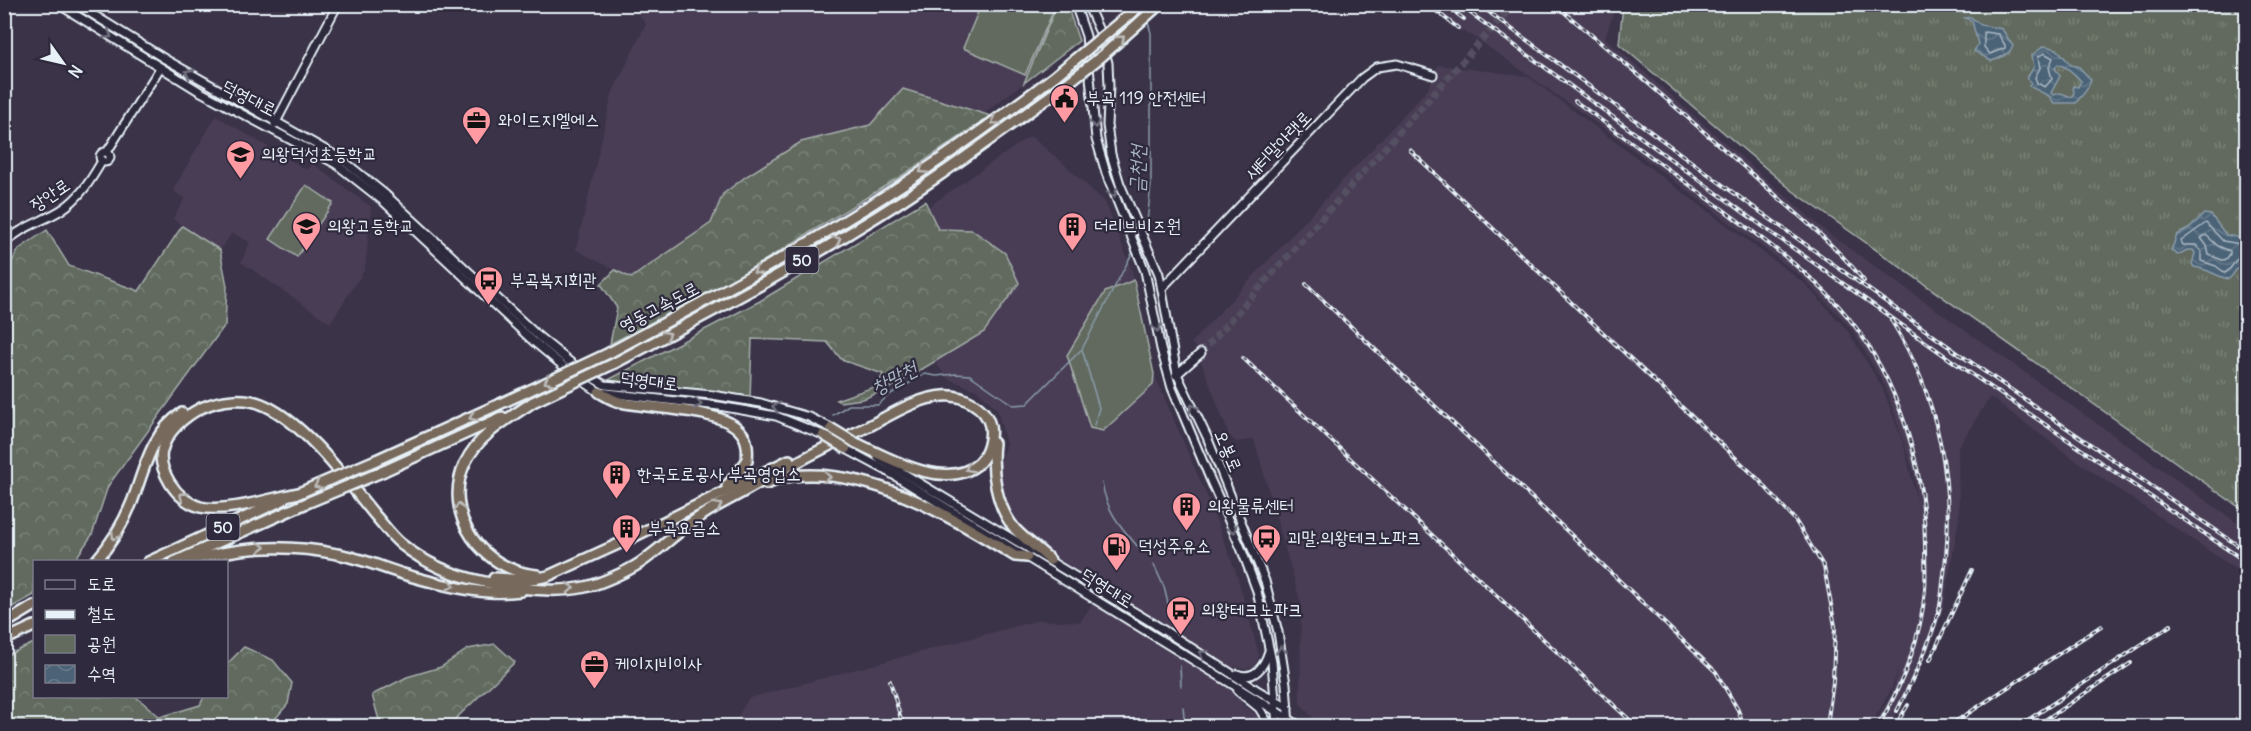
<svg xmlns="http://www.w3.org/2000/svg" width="2251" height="731" font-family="Delius,'Poor Story',sans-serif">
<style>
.built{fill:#493e55}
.grass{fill:url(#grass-tufts);stroke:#a5aeab;stroke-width:1.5}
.forest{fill:url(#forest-crowns);stroke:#a5aeab;stroke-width:1.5}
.green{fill:#626b5e;stroke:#a5aeab;stroke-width:1.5}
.water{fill:url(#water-waves);stroke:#8a9cab;stroke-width:1.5;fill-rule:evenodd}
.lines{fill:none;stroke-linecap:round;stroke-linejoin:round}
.shore{stroke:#aab8c4;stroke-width:1.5}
.stream{stroke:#8a9cab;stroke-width:1.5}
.minor-tunnel{stroke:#555062;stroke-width:7;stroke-dasharray:7 3.5;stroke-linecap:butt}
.minor-casing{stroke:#e8f1f8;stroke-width:11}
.highway-casing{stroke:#e8f1f8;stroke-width:14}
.minor{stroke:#2f2a3d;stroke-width:7}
.highway{stroke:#77695c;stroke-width:9}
.rail-casing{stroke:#e8f1f8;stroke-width:4}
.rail{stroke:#2f2a3d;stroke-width:1.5;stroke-dasharray:4.5;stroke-linecap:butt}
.major-bridge-casing{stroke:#e8f1f8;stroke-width:13;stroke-linecap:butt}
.highway-bridge-casing{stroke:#e8f1f8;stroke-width:14;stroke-linecap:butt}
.major-bridge{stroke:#77695c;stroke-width:8}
.highway-bridge{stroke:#77695c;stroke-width:9}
.oneway{stroke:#70707e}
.oneway2{stroke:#bbbbba}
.labels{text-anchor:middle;stroke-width:4.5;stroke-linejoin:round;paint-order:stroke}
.shield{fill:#2f2a3d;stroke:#b0b5c0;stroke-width:1.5}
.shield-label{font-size:16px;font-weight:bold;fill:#e8f1f8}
.street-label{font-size:18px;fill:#e8f1f8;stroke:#2f2a3d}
.poi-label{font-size:18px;fill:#e8f1f8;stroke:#2f2a3d;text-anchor:start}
.water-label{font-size:20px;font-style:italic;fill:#aab8c4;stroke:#2f2a3d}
</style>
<defs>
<pattern id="grass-tufts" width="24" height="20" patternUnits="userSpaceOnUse" patternTransform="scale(1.5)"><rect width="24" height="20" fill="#626b5e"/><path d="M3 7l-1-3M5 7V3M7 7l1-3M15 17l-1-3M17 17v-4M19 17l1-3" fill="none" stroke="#788176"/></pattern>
<pattern id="forest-crowns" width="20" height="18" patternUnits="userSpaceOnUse" patternTransform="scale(1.5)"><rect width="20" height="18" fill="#626b5e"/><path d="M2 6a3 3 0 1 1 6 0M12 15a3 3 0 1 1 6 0" fill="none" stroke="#788176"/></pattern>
<pattern id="water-waves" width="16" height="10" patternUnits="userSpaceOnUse" patternTransform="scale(1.5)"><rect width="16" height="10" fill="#4c6377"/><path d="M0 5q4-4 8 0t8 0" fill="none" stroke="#667a8b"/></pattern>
</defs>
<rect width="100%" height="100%" fill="#3b3348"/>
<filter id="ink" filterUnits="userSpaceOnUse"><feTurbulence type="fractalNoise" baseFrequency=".0167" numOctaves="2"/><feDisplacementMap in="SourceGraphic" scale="12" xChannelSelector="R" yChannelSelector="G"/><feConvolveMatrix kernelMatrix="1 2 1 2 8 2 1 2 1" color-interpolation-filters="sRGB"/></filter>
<g filter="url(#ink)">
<g class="built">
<polygon points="639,5 1067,5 1079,41 983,114 903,89 870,125 801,142 745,177 723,195 711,223 631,278 576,250 612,94 646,24 638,14"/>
<polygon points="1404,5 1614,5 1614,11 1605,38 1829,234 2246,529 2246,576 2071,457 1990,397 1958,447 1959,518 1944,605 1934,638 1913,683 1889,726 1873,726 1892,694 1900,665 1891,690 1870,726 1320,726 1300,703 1301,604 1254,439 1236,442 1229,435 1196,348 1191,343 1428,89 1438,65 1527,76 1804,283 1848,331 1883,389 1904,446 1917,502 1914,473 1885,386 1851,328 1802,277 1616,137 1473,36 1459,30 1423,5 1417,13"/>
<polygon points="216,116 307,170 313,164 371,207 365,269 330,323 241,262 250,242 232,233 220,250 173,219 185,198 176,193 174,188"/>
<polygon points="1030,136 1061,161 1105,202 1114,223 1133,274 1154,374 1209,501 1237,575 1259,655 1255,666 1246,669 1233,666 1242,704 1261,718 1264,726 737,726 735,721 749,698 1039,620 1080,622 1103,589 1028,539 1005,502 998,472 1006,443 997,409 977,390 948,379 934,361 984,332 972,230 938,229 928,207"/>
</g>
<polygon class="grass" points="1623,5 2246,5 2246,512 1793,191 1619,44"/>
<g class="forest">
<polygon points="1057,5 1067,5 1079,41 1024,83"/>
<polygon points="903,89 991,116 898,178 736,278 610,344 617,308 601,284 615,270 631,278 711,223 723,194 745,177 801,142 870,125"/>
<polygon points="925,201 938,229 972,230 1005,253 1019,283 984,332 894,386 863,399 840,402 836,400 877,386 883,374 842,360 827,342 752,339 750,399 608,380 760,301"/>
<polygon points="182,226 220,250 227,286 225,325 108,486 92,535 74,561 34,562 34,595 5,611 5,274 19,249 47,230 69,266 139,291"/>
<polygon points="34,643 34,696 136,697 160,717 200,705 204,697 226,696 227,664 244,647 273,660 292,683 288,704 269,726 5,726 5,656"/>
<polygon points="495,644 515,662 448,726 384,726 380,724 372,695 407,677 441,667 468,649"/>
</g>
<g class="green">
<polygon points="981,5 1056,5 1025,75 963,48"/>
<polygon points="306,185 333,203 297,257 270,239"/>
<polygon points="1134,280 1154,374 1153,385 1103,431 1090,428 1067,355 1105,292"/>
</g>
<g class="water">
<path d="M1971,17l10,8 21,4 11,17c-3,8 -14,13 -22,15l-17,-10 4,-7 -6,-23 -7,-3z"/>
<path d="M2044,46l13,3 14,16 8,2 12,13c-5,15 -8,12 -15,23h-22l-5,-7 -20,-10 2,-4 -4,-4 7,-11 -2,-12zM2058,64c10,3 17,10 23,17l-3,6 -5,-1 1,7 -3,4 -10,-4 -7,2 -3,-2 9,-17 -5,-8z"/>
<path d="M2204,214l7,1 15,20 20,4v20c-8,6 -10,13 -17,20 -10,-1 -20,-10 -35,-12l-2,-3 3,-11 -2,-3h-6l-9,5 -7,-4 6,-16 13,-7z"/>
</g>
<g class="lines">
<g class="shore">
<polygon points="1984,32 1998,34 2005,45 2005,48 1990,54 1984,47"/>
<polygon points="2044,53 2053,58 2049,67 2052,79 2045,87 2037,83 2035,77 2040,68 2038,57"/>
<polygon points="2206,235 2218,246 2230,251 2230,254 2225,261 2209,255 2207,246 2201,238"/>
<path d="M2246,245l-23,-4 -17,-18 -25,18 2,4h13l5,6v10l15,5 9,7c9,-5 9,-17 21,-18"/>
</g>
<g class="stream">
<polyline points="1144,229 1147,222 1151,185 1151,33 1147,19"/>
<polyline points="833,415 849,405 878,405 889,395 925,374 936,376 956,374 970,375 1013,405 1027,404 1081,350"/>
<polyline points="1094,425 1099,408 1082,349 1134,250"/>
<path d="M1102,483c5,30 19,44 38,66"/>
<polyline points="1154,565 1164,587 1174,628"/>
<polyline points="1180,666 1181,686"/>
<polyline points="1183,707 1185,726"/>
</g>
<polyline class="minor-tunnel" points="1201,353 1514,4"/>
<defs>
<g id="minor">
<polyline points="58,4 199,91 336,164 383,201 533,341 574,375 599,392 719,406 776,416 823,435"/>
<polyline points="76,4 165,59 340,158 386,195 538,336 581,371 605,385 712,395 761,403 809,417 831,428"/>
<polyline points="1075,4 1086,36 1096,139 1106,173 1145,271 1161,349 1172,388 1211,481 1241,548 1257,591 1272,662 1277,726"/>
<polyline points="1087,4 1101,35 1108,63 1109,86 1107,125 1111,154 1120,184 1159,274 1177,374 1207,437 1265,581 1278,632 1286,684 1289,726"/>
<polyline points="275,124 338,4"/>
<polyline points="107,152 160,68"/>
<circle cx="105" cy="157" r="5"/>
<path d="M4,244c16,-17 38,-22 57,-34 19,-12 30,-30 41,-49"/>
<polyline points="1162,288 1362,78 1377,67 1397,64 1433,75"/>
<polyline points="1176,375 1201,353"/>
<polyline points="846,449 887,471 1300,726"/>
<polyline points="878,458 1151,622 1257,690 1288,708"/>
<path d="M1237,674c17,7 27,-7 32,-23"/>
<polyline points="1238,691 1259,708 1270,726"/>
</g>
<g id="highway">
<path d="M609,353c81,-44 163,-87 242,-136 71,-43 139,-91 205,-142"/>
<path d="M615,363c82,-44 164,-86 243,-135 70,-42 135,-91 202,-139"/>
<path d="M599,392c7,4 14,9 21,10 29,7 101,6 120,29 8,8 8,19 7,30l-20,25"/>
<path d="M533,402c-25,17 -54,32 -68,61 -24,52 18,108 72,112"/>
<path d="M994,443c-3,27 2,64 21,86 10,11 24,20 35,31"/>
<polyline points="376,460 526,392"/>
<polyline points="384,471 502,417"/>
<path d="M766,484c8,-3 18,-7 26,-8 79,-9 159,41 223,80l12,1"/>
<path d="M299,493c-27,5 -72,20 -99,14 -13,-4 -23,-13 -30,-24 -6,-10 -11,-21 -8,-32 4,-19 23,-35 39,-43 20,-9 45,-12 65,-2 40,19 80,74 108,108 9,10 17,22 27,30 25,20 54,32 84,38 31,6 69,12 100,5 15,-3 43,-16 55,-24 22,-15 41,-35 64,-49 15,-10 31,-17 46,-26 39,-22 79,-43 119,-62 23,-12 48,-28 74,-30 18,-2 43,10 47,30 2,12 -2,28 -11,37 -33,30 -92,-6 -125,-21"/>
<path d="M95,562c16,-18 28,-38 37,-60 12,-31 19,-70 50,-89"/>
<polyline points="148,562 283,500"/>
<polyline points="174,562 309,502"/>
<path d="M183,562c54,-15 99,-19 154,-8 23,4 44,13 66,20 27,8 58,16 86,18 10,1 22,0 32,-1"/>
<polyline points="494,578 529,580 548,576 625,541 789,460"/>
<polyline points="4,624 34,606"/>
<polyline points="4,640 34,626"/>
</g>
</defs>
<use href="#minor" class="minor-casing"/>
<use href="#highway" class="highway-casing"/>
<use href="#minor" class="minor"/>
<use href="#highway" class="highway"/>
<defs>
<g id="rail">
<polyline points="1411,4 1416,9"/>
<polyline points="1427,4 1458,28"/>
<polyline points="1444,4 1464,19"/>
<polyline points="1458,4 1769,231 1951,360 2246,562"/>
<polyline points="1478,4 1731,191 1959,354 2246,551"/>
<path d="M1554,4c71,58 139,118 208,179 34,31 73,61 102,98"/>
<path d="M1575,101c48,35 97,71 146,107 43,32 93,67 127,109 50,63 77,148 77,228 0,15 1,30 0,45 -4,48 -23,96 -47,136"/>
<polyline points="1410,150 1758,479 1795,520 1824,567 1835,626 1833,682 1827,726"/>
<polyline points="1306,284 1716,672 1738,710 1744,726"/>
<path d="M1891,320c48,76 65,165 53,254 -2,13 -2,27 -6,40 -10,34 -25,65 -41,97"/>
<polyline points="1243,358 1636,726"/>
<polyline points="1930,660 1972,570"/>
<polyline points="890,681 903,726"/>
<polyline points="1895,726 1908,705"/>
<polyline points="1949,726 2101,626"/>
<polyline points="2019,726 2171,625"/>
<polyline points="2036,726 2131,663"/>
</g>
</defs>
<use href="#rail" class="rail-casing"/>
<use href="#rail" class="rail"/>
<defs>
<g id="major-bridge">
<polyline points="831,428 854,442"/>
<polyline points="823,435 846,449"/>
</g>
<g id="highway-bridge">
<polyline points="1056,75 1142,4"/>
<polyline points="1060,89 1102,56 1160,4"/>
<polyline points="526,392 609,353"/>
<polyline points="533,402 615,363"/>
<polyline points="299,493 376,460"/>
<polyline points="309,502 384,471"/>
</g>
</defs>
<use href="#major-bridge" class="major-bridge-casing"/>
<use href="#highway-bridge" class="highway-bridge-casing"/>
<use href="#major-bridge" class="major-bridge"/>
<use href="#highway-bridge" class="highway-bridge"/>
</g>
<defs><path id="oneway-chevron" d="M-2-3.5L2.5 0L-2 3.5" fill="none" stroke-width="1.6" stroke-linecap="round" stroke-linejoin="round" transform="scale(1.5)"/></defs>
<g class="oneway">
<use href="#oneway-chevron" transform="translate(108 35) rotate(32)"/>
<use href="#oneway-chevron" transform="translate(189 73) rotate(-151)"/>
<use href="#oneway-chevron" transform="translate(1095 124) rotate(84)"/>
<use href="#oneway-chevron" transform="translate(1113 193) rotate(69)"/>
<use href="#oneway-chevron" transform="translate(1157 328) rotate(79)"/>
<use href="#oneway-chevron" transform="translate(698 404) rotate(7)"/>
<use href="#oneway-chevron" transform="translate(776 407) rotate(-165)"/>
<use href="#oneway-chevron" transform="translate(1193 408) rotate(-115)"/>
<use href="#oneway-chevron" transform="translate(1233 529) rotate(65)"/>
<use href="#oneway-chevron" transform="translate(1281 650) rotate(-99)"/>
<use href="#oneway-chevron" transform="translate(1203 654) rotate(-148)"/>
</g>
<g class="oneway2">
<use href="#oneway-chevron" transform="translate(1121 39) rotate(-41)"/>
<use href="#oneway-chevron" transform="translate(995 121) rotate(143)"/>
<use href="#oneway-chevron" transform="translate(923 170) rotate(147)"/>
<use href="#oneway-chevron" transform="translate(837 240) rotate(-30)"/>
<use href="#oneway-chevron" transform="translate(757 271) rotate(150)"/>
<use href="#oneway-chevron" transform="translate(667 335) rotate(-28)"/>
<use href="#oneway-chevron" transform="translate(548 381) rotate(155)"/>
<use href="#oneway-chevron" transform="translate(473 417) rotate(155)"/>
<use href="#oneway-chevron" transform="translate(969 468) rotate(153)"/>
<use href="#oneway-chevron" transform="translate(827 477) rotate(6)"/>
<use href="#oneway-chevron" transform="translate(318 485) rotate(157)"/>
<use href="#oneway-chevron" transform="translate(183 496) rotate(-141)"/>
<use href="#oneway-chevron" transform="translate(718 506) rotate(-29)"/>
<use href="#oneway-chevron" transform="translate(459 507) rotate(-100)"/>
<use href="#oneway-chevron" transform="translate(115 536) rotate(122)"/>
<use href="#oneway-chevron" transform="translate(261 547) rotate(-2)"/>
<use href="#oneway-chevron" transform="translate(451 585) rotate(11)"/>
<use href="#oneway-chevron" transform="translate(570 588) rotate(-4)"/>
</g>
</g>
<defs>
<symbol id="civic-pin" viewBox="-11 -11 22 30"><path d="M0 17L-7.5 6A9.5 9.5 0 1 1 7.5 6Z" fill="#ff9aa2" stroke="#2f2a3d"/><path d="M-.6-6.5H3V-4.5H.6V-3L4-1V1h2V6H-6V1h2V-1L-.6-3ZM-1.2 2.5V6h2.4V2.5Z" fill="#111"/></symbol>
<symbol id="office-pin" viewBox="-11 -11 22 30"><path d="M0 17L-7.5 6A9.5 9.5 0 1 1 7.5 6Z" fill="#ff9aa2" stroke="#2f2a3d"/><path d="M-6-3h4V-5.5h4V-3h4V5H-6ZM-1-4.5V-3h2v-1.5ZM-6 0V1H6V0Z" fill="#111"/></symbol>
<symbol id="school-pin" viewBox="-11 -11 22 30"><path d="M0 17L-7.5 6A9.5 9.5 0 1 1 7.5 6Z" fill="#ff9aa2" stroke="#2f2a3d"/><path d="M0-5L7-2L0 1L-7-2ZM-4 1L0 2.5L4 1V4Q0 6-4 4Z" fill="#111"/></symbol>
<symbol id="building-pin" viewBox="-11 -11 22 30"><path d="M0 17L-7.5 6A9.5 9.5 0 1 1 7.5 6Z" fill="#ff9aa2" stroke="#2f2a3d"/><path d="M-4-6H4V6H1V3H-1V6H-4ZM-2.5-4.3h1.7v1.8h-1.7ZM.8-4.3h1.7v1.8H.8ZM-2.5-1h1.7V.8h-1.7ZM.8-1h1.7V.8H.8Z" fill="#111"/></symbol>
<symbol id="bus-pin" viewBox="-11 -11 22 30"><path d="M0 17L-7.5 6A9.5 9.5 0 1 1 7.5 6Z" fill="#ff9aa2" stroke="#2f2a3d"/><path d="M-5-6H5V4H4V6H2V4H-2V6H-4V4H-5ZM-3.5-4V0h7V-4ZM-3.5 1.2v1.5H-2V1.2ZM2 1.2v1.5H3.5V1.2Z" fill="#111"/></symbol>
<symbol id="fuel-pin" viewBox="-11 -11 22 30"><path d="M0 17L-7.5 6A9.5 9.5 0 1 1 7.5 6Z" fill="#ff9aa2" stroke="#2f2a3d"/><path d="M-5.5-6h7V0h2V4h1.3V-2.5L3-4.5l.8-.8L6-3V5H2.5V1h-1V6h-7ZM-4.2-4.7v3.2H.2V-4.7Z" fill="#111"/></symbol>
</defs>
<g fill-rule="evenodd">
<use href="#civic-pin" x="1048" y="82" width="33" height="45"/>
<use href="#office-pin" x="460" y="104" width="33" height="45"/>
<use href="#school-pin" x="224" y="138" width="33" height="45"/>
<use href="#school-pin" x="290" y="210" width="33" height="45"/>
<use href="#building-pin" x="1056" y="210" width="33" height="45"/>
<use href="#bus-pin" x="472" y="264" width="33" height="45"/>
<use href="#building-pin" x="600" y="458" width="33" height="45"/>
<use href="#building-pin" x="1170" y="490" width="33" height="45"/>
<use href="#building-pin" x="610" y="512" width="33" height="45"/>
<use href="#bus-pin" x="1250" y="522" width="33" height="45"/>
<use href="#fuel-pin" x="1100" y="530" width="33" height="45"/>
<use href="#bus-pin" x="1164" y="594" width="33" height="45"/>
<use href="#office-pin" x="578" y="648" width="33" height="45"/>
</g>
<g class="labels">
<g class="shield">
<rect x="785.5" y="247" width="33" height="26" rx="4.5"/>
<rect x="206.5" y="514" width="33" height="26" rx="4.5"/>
</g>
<g class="shield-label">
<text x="802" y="266">50</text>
<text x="223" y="533">50</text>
</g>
<g class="street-label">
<text transform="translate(249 98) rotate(27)" y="6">덕영대로</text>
<text transform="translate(1278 145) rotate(-46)" y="6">새터말아랫로</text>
<text transform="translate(50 195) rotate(-34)" y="6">장안로</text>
<text transform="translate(659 307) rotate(-28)" y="6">영동고속도로</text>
<text transform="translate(649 381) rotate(7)" y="6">덕영대로</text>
<text transform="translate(1228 451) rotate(67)" y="6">오봉로</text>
<text transform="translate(1107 588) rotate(32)" y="6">덕영대로</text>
</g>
<g class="poi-label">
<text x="1086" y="104">부곡 119 안전센터</text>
<text x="498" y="126">와이드지엘에스</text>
<text x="261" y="160">의왕덕성초등학교</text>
<text x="327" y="232">의왕고등학교</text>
<text x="1094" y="232">더리브비즈원</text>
<text x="510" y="286">부곡복지회관</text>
<text x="637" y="480">한국도로공사 부곡영업소</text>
<text x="1207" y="512">의왕물류센터</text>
<text x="648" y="534">부곡요금소</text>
<text x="1287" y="544">괴말.의왕테크노파크</text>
<text x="1138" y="552">덕성주유소</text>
<text x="1201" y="616">의왕테크노파크</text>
<text x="615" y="670">케이지비이사</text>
</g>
<g class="water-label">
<text transform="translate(1137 169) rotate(-88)" y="7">금천천</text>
<text transform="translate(894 378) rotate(-28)" y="7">창말천</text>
</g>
</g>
<rect width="2251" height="731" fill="none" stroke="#2f2a3d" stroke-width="24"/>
<rect x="12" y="12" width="2227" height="707" fill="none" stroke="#e8f1f8" stroke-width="2" filter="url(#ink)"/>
<rect x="33" y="560" width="195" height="138" fill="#2f2a3d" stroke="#797a88" stroke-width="1.5"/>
<rect x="45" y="580" width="30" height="9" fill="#2f2a3d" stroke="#797a88" stroke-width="1.5"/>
<text x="87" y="590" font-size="18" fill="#e8f1f8">도로</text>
<rect x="45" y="610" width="30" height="9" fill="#e8f1f8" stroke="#797a88" stroke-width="1.5"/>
<text x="87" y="620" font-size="18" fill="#e8f1f8">철도</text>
<rect x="45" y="635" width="30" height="18" fill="#626b5e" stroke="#797a88" stroke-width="1.5"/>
<text x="87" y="650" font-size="18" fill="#e8f1f8">공원</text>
<rect x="45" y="665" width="30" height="18" fill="url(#water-waves)" stroke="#797a88" stroke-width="1.5"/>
<text x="87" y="680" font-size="18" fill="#e8f1f8">수역</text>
<g transform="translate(63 63) rotate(124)" stroke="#2f2a3d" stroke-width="4.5" paint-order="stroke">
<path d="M0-4.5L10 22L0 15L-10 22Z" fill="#e8f1f8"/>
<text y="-9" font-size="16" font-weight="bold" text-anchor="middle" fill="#e8f1f8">N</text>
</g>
</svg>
